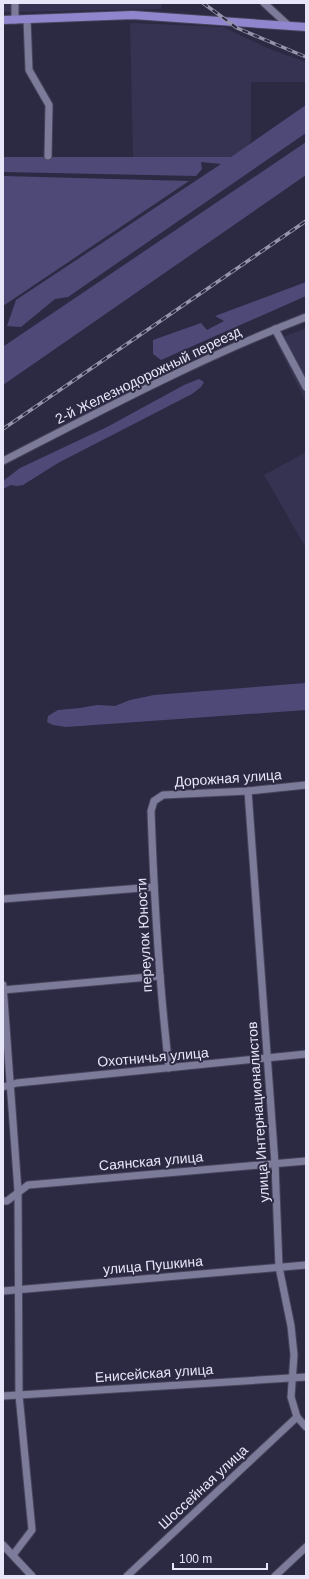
<svg xmlns="http://www.w3.org/2000/svg" width="309" height="1579" font-family="Arial,sans-serif">
<style>
.built{fill:#363352}
.green{fill:#4e4977}
.lines{fill:none;stroke-linecap:round;stroke-linejoin:round}
.minor-casing{stroke:#47445b;stroke-width:9}
.major-casing{stroke:#47445b;stroke-width:10}
.minor{stroke:#7d7b9a;stroke-width:7}
.major{stroke:#8f86ce;stroke-width:8}
.rail-casing{stroke:#9593a9;stroke-width:3.5}
.rail{stroke:#2c2943;stroke-width:2;stroke-dasharray:6;stroke-linecap:butt}
.labels{text-anchor:middle;stroke-width:4;stroke-linejoin:round;paint-order:stroke}
.street-label{font-size:14px;fill:#e7e6f8;stroke:#2c2943}
</style>
<rect width="100%" height="100%" fill="#2c2943"/>
<g class="built">
<polygon points="3,3 162,3 161,9 3,12"/>
<polygon points="130,23 223,27 272,50 306,62 306,82 251,82 251,139 250,144 231,157 133,157"/>
<polygon points="306,328 306,402 275,340"/>
<polygon points="306,452 306,548 264,475"/>
</g>
<g class="green">
<polygon points="306,105 306,133 68,297 55,299 21,327 7,326 16,300 221,164 201,162 202,169 196,176 3,172 3,157 231,157"/>
<polygon points="306,142 306,175 3,385 4,346"/>
<polygon points="3,176 189,181 3,306"/>
<polygon points="306,282 306,296 161,360 153,354 153,340 201,323 207,330 224,321 215,316"/>
<polygon points="199,379 204,382 201,387 192,394 58,463 23,485 17,486 11,485 3,489 3,481 20,468 107,427 184,385"/>
<polygon points="306,683 306,710 66,727 53,725 47,722 48,716 58,710 80,708 97,705 115,706 130,700 154,695"/>
</g>
<g class="lines">
<defs>
<g id="minor">
<polyline points="15,3 15,20"/>
<polyline points="264,3 289,26"/>
<polyline points="27,19 29,70 49,105 48,156"/>
<polyline points="275,329 306,387"/>
<path d="M3,461c99,-51 199,-104 303,-144"/>
<polyline points="248,791 275,1164 279,1267 291,1326 294,1355 291,1397 297,1417 306,1427"/>
<polyline points="3,899 154,887"/>
<polyline points="3,985 18,1191 19,1395 32,1530 13,1555"/>
<polyline points="3,990 160,976"/>
<path d="M169,1068c-10,-85 -15,-171 -18,-257l3,-10 9,-6 85,-4 58,-6"/>
<polyline points="3,1087 17,1083 306,1054"/>
<polyline points="3,1201 7,1201 28,1185 306,1161"/>
<polyline points="3,1291 306,1265"/>
<polyline points="3,1396 306,1377"/>
<polyline points="3,1545 32,1576"/>
<polyline points="127,1576 297,1417"/>
<polyline points="275,1576 306,1547"/>
</g>
<polyline id="major" points="3,20 133,15 306,27"/>
</defs>
<use href="#minor" class="minor-casing"/>
<use href="#major" class="major-casing"/>
<use href="#minor" class="minor"/>
<use href="#major" class="major"/>
<defs>
<g id="rail">
<polyline points="203,3 237,28 306,57"/>
<polyline points="3,429 306,221"/>
</g>
</defs>
<use href="#rail" class="rail-casing"/>
<use href="#rail" class="rail"/>
</g>
<g class="labels">
<g class="street-label">
<text transform="translate(148 375) rotate(-26)" y="5">2-й Железнодорожный переезд</text>
<text transform="translate(228 778) rotate(-4)" y="5">Дорожная улица</text>
<text transform="translate(144 935) rotate(-93)" y="5">переулок Юности</text>
<text transform="translate(153 1057) rotate(-5)" y="5">Охотничья улица</text>
<text transform="translate(258 1112) rotate(-94)" y="5">улица Интернационалистов</text>
<text transform="translate(151 1161) rotate(-5)" y="5">Саянская улица</text>
<text transform="translate(153 1265) rotate(-5)" y="5">улица Пушкина</text>
<text transform="translate(154 1373) rotate(-4)" y="5">Енисейская улица</text>
<text transform="translate(203 1487) rotate(-43)" y="5">Шоссейная улица</text>
</g>
</g>
<rect width="309" height="1579" fill="none" stroke="#e7e6f8" stroke-width="8"/>
<path d="M173 1563v6h94v-6" fill="none" stroke="#e7e6f8" stroke-width="2"/>
<text x="179" y="1563" font-size="12" fill="#e7e6f8" stroke="#2c2943" stroke-width="3" paint-order="stroke">100 m</text>
</svg>
